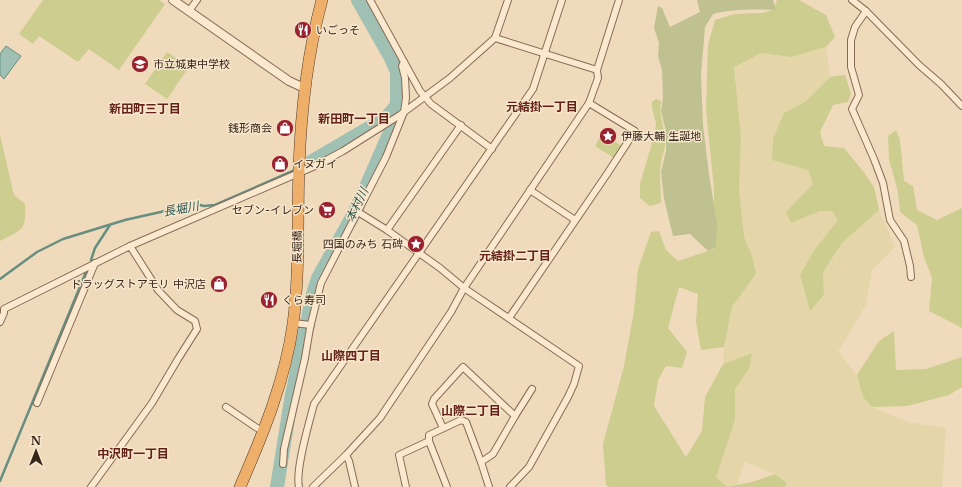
<svg xmlns="http://www.w3.org/2000/svg" width="962" height="487" font-family="'Libre Baskerville','Noto Sans JP',serif">
<style>
.farmland{fill:#e5d6a9}
.green{fill:#cccd8f}
.cemetery{fill:#c0c190}
.water{fill:#a0c0b4;stroke:#678e81}
.lines{fill:none;stroke-linecap:round;stroke-linejoin:round}
.stream{stroke:#678e81;stroke-width:2.5}
.river{stroke:#a0c0b4;stroke-width:14}
.minor-casing{stroke:#876b55;stroke-width:8}
.tertiary-casing{stroke:#876b55;stroke-width:10}
.trunk-casing{stroke:#543a2a;stroke-width:12}
.minor{stroke:#fae9cf;stroke-width:6}
.tertiary{stroke:#fae9cf;stroke-width:8}
.trunk{stroke:#eeaf6b;stroke-width:11}
.labels{text-anchor:middle;stroke-width:3;stroke-linejoin:round;paint-order:stroke}
.poi-label{font-size:11px;fill:#36251a;stroke:#f7e6cb;text-anchor:start}
.street-label{font-size:11px;fill:#36251a;stroke:#f7e6cb}
.neighbourhood-label{font-size:12px;font-weight:bold;fill:#642118;stroke:#f7e6cb}
.water-label{font-size:12px;font-style:italic;fill:#29564f;stroke:#f7e6cb}
</style>
<rect width="100%" height="100%" fill="#efdbbb"/>
<polygon class="farmland" points="826,47 830,77 805,102 784,113 772,160 808,170 813,184 786,212 791,223 820,211 832,211 838,220 800,275 810,311 824,296 823,272 842,243 879,210 895,247 872,270 866,305 838,352 857,375 863,397 872,407 908,422 946,428 942,487 785,487 787,483 775,474 744,462 737,485 727,487 716,477 735,420 735,389 750,367 752,353 723,364 724,347 732,307 756,274 744,237 739,191 741,137 734,67 761,53 791,57"/>
<g class="green">
<polygon points="43,0 159,0 165,4 119,70 89,49 78,62 39,36 33,44 19,34"/>
<polygon points="777,0 799,0 826,15 835,37 826,47 791,57 761,53 734,67 741,137 739,191 744,237 752,256 756,274 732,307 724,347 701,350 696,322 698,294 679,287 668,328 687,352 682,368 666,366 658,380 654,406 686,457 702,431 705,397 723,364 752,353 750,367 735,389 735,420 716,477 727,487 752,482 775,474 787,483 785,487 609,487 606,485 603,444 624,366 634,311 638,269 651,232 659,231 666,250 678,261 714,249 714,188 706,111 708,45 715,20 734,14 762,13 773,10"/>
<polygon points="167,52 189,67 167,99 145,84"/>
<polygon points="845,75 851,94 848,102 833,105 820,132 824,146 844,148 863,171 874,187 879,210 842,243 823,272 824,295 810,311 800,275 813,252 838,220 832,211 820,211 791,223 786,212 813,184 808,170 772,160 773,139 784,113 805,102 830,77"/>
<path d="M656,99l5,2c-3,14 5,29 4,43 0,6 -3,12 -4,18 -2,14 0,27 0,41l-11,3 -10,-8v-14l15,-51 1,-10 -4,-15v-6z"/>
<polygon points="896,130 900,140 904,181 913,186 917,210 937,220 962,208 962,328 929,311 932,278 924,257 917,225 900,212 898,192 889,159 888,136"/>
<polygon points="602,133 622,146 614,158 595,146"/>
<path d="M0,135l14,60 11,9c2,27 -4,26 -25,37z"/>
<polygon points="894,331 896,370 926,369 962,357 962,387 949,395 907,406 872,407 863,397 857,375 879,341"/>
</g>
<path class="cemetery" d="M697,0h76l3,10c-19,-1 -45,-1 -63,4l-8,13 -4,48 2,50 6,49 8,50 -1,23 -8,4 -18,-17 -17,2 -9,-37 -3,-27 5,-21v-20l-5,-20 2,-13 -1,-28 -4,-14 1,-13 -5,-15 4,-22 4,2 8,19 30,-15z"/>
<polygon class="water" points="6,46 21,56 4,79 0,75 0,54"/>
<g class="lines">
<g class="stream">
<polyline points="302,167 309,163"/>
<polyline points="91,260 95,248 110,225"/>
<polyline points="0,279 37,252 63,239 125,220 196,204 204,206 215,205 295,170"/>
<polyline points="0,481 86,272"/>
</g>
<g class="river">
<polyline points="309,163 386,118 397,105"/>
<polyline points="277,487 291,400 313,294 318,278 355,212 393,125 397,108 397,72 391,58 358,0"/>
</g>
<defs>
<g id="minor">
<polyline points="370,0 420,91 431,104 492,149"/>
<polyline points="852,0 866,11 919,65 941,84 962,106"/>
<polyline points="189,11 197,0"/>
<polyline points="866,11 855,27 851,40 851,67 859,95 852,109 874,159 883,183 890,220 904,241 910,266 911,277"/>
<polyline points="495,38 597,70"/>
<polyline points="530,190 575,220"/>
<polyline points="358,212 387,230 440,268 464,288 579,366 574,384 568,397 529,467 510,487"/>
<polyline points="387,230 461,125"/>
<polyline points="130,246 315,166 343,151 400,115 450,78 495,38 508,0"/>
<polyline points="509,318 607,174 635,131 589,103"/>
<polyline points="0,322 4,313 4,309 130,246 158,290 177,310 195,321 197,329 178,359 152,403 91,487"/>
<polyline points="293,323 311,325"/>
<polyline points="37,403 95,263"/>
<polyline points="226,407 257,428 264,430"/>
<polyline points="515,416 532,389"/>
<polyline points="443,428 432,404 434,399 463,367 515,416 493,454 481,462 489,487"/>
<polyline points="346,455 349,461 355,487"/>
<polyline points="283,464 284,449 305,358 310,328 321,283 386,157 404,112 406,98 405,78 402,66 404,62"/>
<path d="M299,487c-4,-17 10,-64 15,-83l219,-315 29,-89"/>
<polyline points="313,487 346,455 380,418 451,312 464,288 589,103 598,78 597,70 619,0"/>
<polyline points="406,487 399,455 429,441"/>
<polyline points="447,487 429,441 429,435 461,420 466,422 481,462"/>
</g>
<polyline id="tertiary" points="173,0 289,81 304,88"/>
<path id="trunk" d="M240,487c23,-53 45,-106 53,-163 7,-52 4,-105 6,-157 2,-57 8,-112 23,-167"/>
</defs>
<use href="#minor" class="minor-casing"/>
<use href="#tertiary" class="tertiary-casing"/>
<use href="#trunk" class="trunk-casing"/>
<use href="#minor" class="minor"/>
<use href="#tertiary" class="tertiary"/>
<use href="#trunk" class="trunk"/>
</g>
<defs>
<symbol id="restaurant-disc" viewBox="-11 -11 22 22"><circle r="9.5" fill="#99222e" stroke="#f7e6cb"/><path d="M-5-6h1v4h1v-4h1v4h1v-4h1v5L-1.5 .5V6h-2V.5L-5-1ZM5-6V6H3V1.5H1.5Q1.5-4 5-6Z" fill="#fff"/></symbol>
<symbol id="school-disc" viewBox="-11 -11 22 22"><circle r="9.5" fill="#99222e" stroke="#f7e6cb"/><path d="M0-5L7-2L0 1L-7-2ZM-4 1L0 2.5L4 1V4Q0 6-4 4Z" fill="#fff"/></symbol>
<symbol id="shop-disc" viewBox="-11 -11 22 22"><circle r="9.5" fill="#99222e" stroke="#f7e6cb"/><path d="M-5-2.5h2.3a2.7 3.5 0 0 1 5.4 0H5L5.5 6h-11ZM-1.5-2.5h3a1.5 2.3 0 0 0-3 0Z" fill="#fff"/></symbol>
<symbol id="sight-disc" viewBox="-11 -11 22 22"><circle r="9.5" fill="#99222e" stroke="#f7e6cb"/><path d="M0-6L1.8-2.2L6-1.7L2.9 1.2L3.7 5.4L0 3.3L-3.7 5.4L-2.9 1.2L-6-1.7L-1.8-2.2Z" fill="#fff"/></symbol>
<symbol id="supermarket-disc" viewBox="-11 -11 22 22"><circle r="9.5" fill="#99222e" stroke="#f7e6cb"/><path d="M-6-5.5h2.5l.6 2H6L4.5 2H-2.5L-4.4-4H-6ZM-1.5 3.2a1.3 1.3 0 1 0 .1 0ZM3 3.2a1.3 1.3 0 1 0 .1 0Z" fill="#fff"/></symbol>
</defs>
<g fill-rule="evenodd">
<use href="#restaurant-disc" x="293" y="20" width="20" height="20"/>
<use href="#school-disc" x="130" y="54" width="20" height="20"/>
<use href="#shop-disc" x="275" y="118" width="20" height="20"/>
<use href="#sight-disc" x="598" y="126" width="20" height="20"/>
<use href="#shop-disc" x="270" y="154" width="20" height="20"/>
<use href="#supermarket-disc" x="317" y="200" width="20" height="20"/>
<use href="#sight-disc" x="406" y="234" width="20" height="20"/>
<use href="#shop-disc" x="209" y="274" width="20" height="20"/>
<use href="#restaurant-disc" x="259" y="290" width="20" height="20"/>
</g>
<g class="labels">
<g class="poi-label">
<text x="316" y="34">いごっそ</text>
<text x="153" y="68">市立城東中学校</text>
<text x="272" y="132" text-anchor="end">銭形商会</text>
<text x="621" y="140">伊藤大輔 生誕地</text>
<text x="293" y="168">イヌガイ</text>
<text x="314" y="214" text-anchor="end">セブン-イレブン</text>
<text x="403" y="248" text-anchor="end">四国のみち 石碑</text>
<text x="206" y="288" text-anchor="end">ドラッグストアモリ 中沢店</text>
<text x="282" y="304">くら寿司</text>
</g>
<g class="street-label">
<text transform="translate(297 247) rotate(-89)" y="4">長堀橋</text>
</g>
<g class="neighbourhood-label">
<text x="542" y="111">元結掛一丁目</text>
<text x="145" y="113">新田町三丁目</text>
<text x="354" y="123">新田町一丁目</text>
<text x="515" y="260">元結掛二丁目</text>
<text x="351" y="360">山際四丁目</text>
<text x="471" y="415">山際二丁目</text>
<text x="133" y="458">中沢町一丁目</text>
</g>
<g class="water-label">
<text transform="translate(357 205) rotate(-65)" y="4">本村川</text>
<text transform="translate(181 209) rotate(-10)" y="4">長堀川</text>
</g>
</g>
<g transform="translate(36 451)" stroke="#f7e6cb" stroke-width="3" paint-order="stroke">
<path d="M0-3L7 15L0 10L-7 15Z" fill="#36251a"/>
<text y="-6" font-size="11" font-weight="bold" text-anchor="middle" fill="#36251a">N</text>
</g>
</svg>
